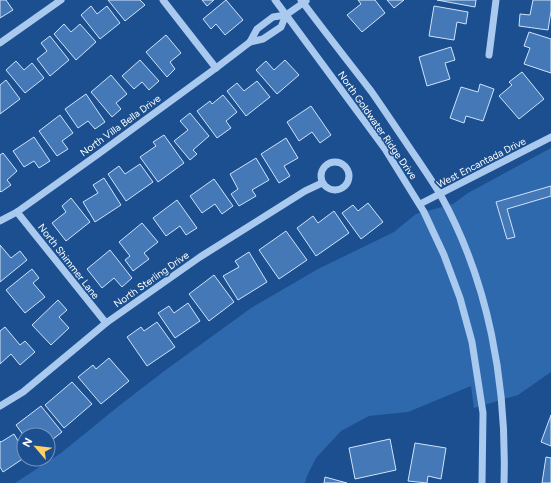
<svg xmlns="http://www.w3.org/2000/svg" width="551" height="483" font-family="Figtree,sans-serif">
<style>
.green{fill:#2e69ad}
.building{fill:#4478b7;stroke:#cfe3fa}
.lines{fill:none;stroke-linecap:round;stroke-linejoin:round}
.minor{stroke:#a9c9ee;stroke-width:7}
.labels{text-anchor:middle;stroke-width:3.5;stroke-linejoin:round;paint-order:stroke}
.street-label{font-size:10px;fill:#fff;stroke:#1b4f8f}
</style>
<rect width="100%" height="100%" fill="#1b4f8f"/>
<polygon class="green" points="551,148 551,372 518,395 474,408 471,386 408,412 369,416 341,431 316,458 307,476 305,483 15,483 61,453 120,405 167,369 251,308 318,269 394,232 416,214 453,204 468,193"/>
<g class="building">
<polygon points="0,0 6,0 13,10 0,18"/>
<polygon points="108,0 140,0 145,5 125,21"/>
<polygon points="202,0 214,0 207,6"/>
<polygon points="226,0 243,20 225,35 216,24 211,29 203,19"/>
<polygon points="358,0 375,0 385,13 362,32 347,15 361,4"/>
<polygon points="387,0 404,0 394,8"/>
<polygon points="437,0 476,0 475,7"/>
<polygon points="533,0 551,0 551,11 548,30 519,26 520,14 530,15"/>
<polygon points="91,6 97,14 107,6 120,23 100,39 81,15"/>
<polygon points="434,6 468,12 466,24 457,22 454,40 429,36"/>
<polygon points="64,24 71,32 80,24 96,42 76,60 54,34"/>
<polygon points="529,32 551,39 551,73 524,64 530,48 524,46"/>
<polygon points="166,35 181,53 170,62 175,69 167,77 146,52"/>
<polygon points="50,36 69,60 50,76 37,59 47,51 41,43"/>
<polygon points="451,47 455,60 445,63 450,79 427,86 419,57"/>
<polygon points="140,60 159,81 149,90 142,82 134,89 122,76"/>
<polygon points="285,60 299,75 277,94 256,70 266,61 274,70"/>
<polygon points="16,61 24,70 32,63 44,78 25,93 6,70"/>
<polygon points="522,72 544,99 519,119 499,96 512,85 509,82"/>
<polygon points="111,75 127,94 116,103 121,109 112,117 91,92"/>
<polygon points="6,80 20,99 0,114 0,85"/>
<polygon points="257,81 270,97 246,116 227,91 237,83 244,91"/>
<polygon points="480,84 494,89 483,121 466,116 464,123 450,118 461,87 478,92"/>
<polygon points="86,94 105,122 95,129 88,121 78,128 65,109"/>
<polygon points="223,95 237,112 226,121 231,128 217,138 197,111 210,101 212,104"/>
<polygon points="311,106 331,135 320,143 312,132 299,141 287,122"/>
<polygon points="190,113 209,136 193,150 197,154 190,160 174,141 188,130 180,121"/>
<polygon points="60,115 73,133 62,141 68,149 57,156 39,131"/>
<polygon points="164,135 184,163 158,182 140,157 156,146 153,142"/>
<polygon points="34,137 50,161 39,168 34,161 24,167 13,151"/>
<polygon points="286,138 298,158 284,166 290,176 279,183 261,154"/>
<polygon points="3,153 17,171 7,180 11,185 1,192 0,191 0,155"/>
<polygon points="256,158 269,180 252,190 256,196 239,206 231,194 238,189 230,174"/>
<polygon points="140,164 153,182 126,201 108,174 119,166 125,174"/>
<polygon points="104,178 121,205 95,222 83,202 98,193 93,185"/>
<polygon points="214,179 233,206 222,214 215,204 202,213 190,196"/>
<polygon points="551,186 551,196 507,209 515,237 507,239 496,202"/>
<polygon points="71,198 90,222 66,241 52,223 66,212 62,206"/>
<polygon points="177,200 197,228 186,235 180,226 166,236 153,218"/>
<polygon points="368,203 383,222 361,239 342,213 353,205 358,211"/>
<polygon points="334,211 349,233 316,256 297,228 313,216 318,223"/>
<polygon points="142,223 158,242 144,253 149,259 133,271 125,260 130,256 119,242"/>
<polygon points="286,231 307,260 279,279 259,250"/>
<polygon points="0,245 11,258 20,251 27,260 0,282"/>
<polygon points="110,250 132,278 122,287 114,278 102,288 87,269"/>
<polygon points="249,252 267,282 238,300 223,276 239,267 235,261"/>
<polygon points="32,269 39,278 33,283 45,297 25,313 6,290"/>
<polygon points="214,275 234,302 209,321 189,294"/>
<polygon points="58,300 67,310 59,317 69,328 51,345 32,325"/>
<polygon points="188,303 200,321 175,338 158,313 169,306 174,313"/>
<polygon points="157,322 175,347 147,366 127,337 141,327 144,331"/>
<polygon points="5,327 20,345 25,341 35,352 20,365 11,354 0,364 0,331"/>
<polygon points="109,358 129,381 101,404 78,377 93,365 96,369"/>
<polygon points="72,382 92,404 64,428 45,405"/>
<polygon points="41,406 62,432 48,443 48,435 24,436 16,425"/>
<polygon points="551,415 551,446 541,442"/>
<polygon points="14,434 24,451 24,458 3,472 0,467 0,441 1,442"/>
<polygon points="390,439 396,470 355,479 349,448"/>
<polygon points="415,443 446,448 441,479 428,476 427,483 408,481"/>
<polygon points="546,457 551,458 551,483 542,483"/>
<polygon points="325,477 347,483 324,483"/>
</g>
<g class="lines">
<g class="minor">
<polyline points="163,0 216,68"/>
<polyline points="275,0 385,149 424,212 444,255 460,298 472,342 483,413 482,483"/>
<path d="M301,0c23,31 47,61 70,91 12,17 23,34 34,50 12,18 24,35 35,53 49,88 67,190 64,289"/>
<polyline points="250,42 263,39 281,27 286,15"/>
<polyline points="0,43 61,0"/>
<polyline points="489,55 496,0"/>
<circle cx="335" cy="176" r="14"/>
<polyline points="420,204 551,137"/>
<polyline points="17,212 106,323"/>
<polyline points="0,221 17,212 97,155 216,68 250,42 257,29 273,17 286,15 306,1"/>
<polyline points="0,406 23,392 106,323 200,257 305,191 322,183"/>
</g>
</g>
<g class="labels">
<g class="street-label">
<text transform="translate(120 125) rotate(-36)" y="4">North Villa Bella Drive</text>
<text transform="translate(378 125) rotate(55)" y="4">North Goldwater Ridge Drive</text>
<text transform="translate(481 162) rotate(-27)" y="4">West Encantada Drive</text>
<text transform="translate(69 261) rotate(52)" y="4">North Shimmer Lane</text>
<text transform="translate(151 279) rotate(-35)" y="4">North Sterling Drive</text>
</g>
</g>
<g transform="translate(36 447) rotate(298)"><circle r="19" fill="#1b4f8f" stroke="#7695bc"/>
<path d="M0-3L7 15L0 10L-7 15Z" fill="#ffd166"/>
<text y="-6" font-size="11" font-weight="bold" text-anchor="middle" fill="#ffffff">N</text>
</g>
</svg>
